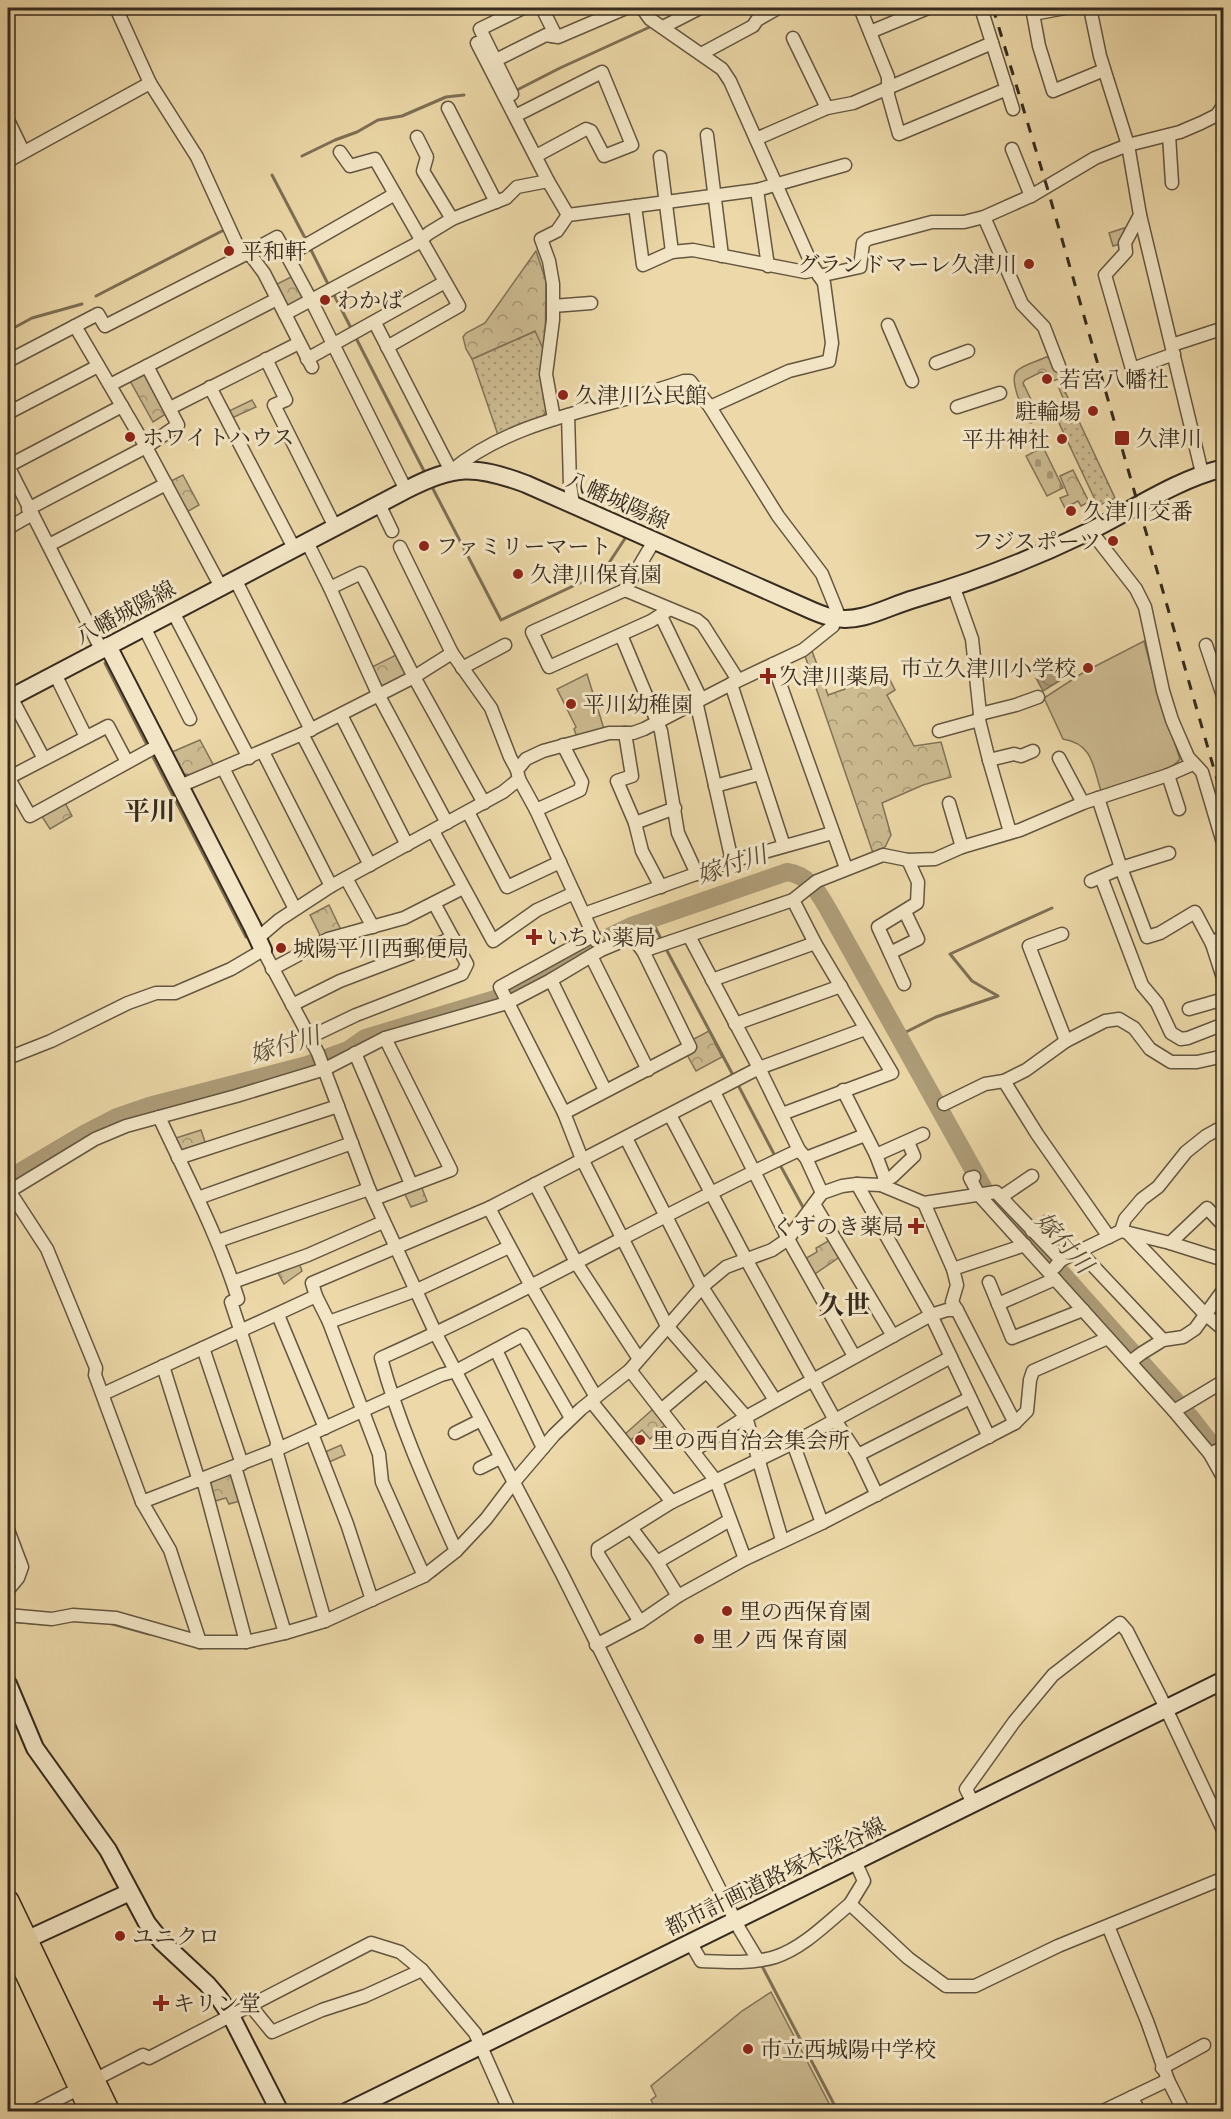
<svg xmlns="http://www.w3.org/2000/svg" width="1231" height="2119" font-family="'IM FELL French Canon','Noto Serif JP',serif">
<style>
.grass{fill:url(#grass-dots);stroke:#827358;stroke-width:1.5}
.forest{fill:url(#forest-crowns);stroke:#827358;stroke-width:1.5}
.cemetery{fill:url(#cemetery-stones);stroke:#827358;stroke-width:1.5}
.pitch{fill:#cdbb91;stroke:#827358;stroke-width:1.5}
.water{fill:url(#water-waves);stroke:#7e6f55;stroke-width:1.5}
.lines{fill:none;stroke-linecap:round;stroke-linejoin:round}
.stream{stroke:#7e6f55;stroke-width:3}
.river{stroke:#ae9d79;stroke-width:18}
.street-casing{stroke:#645641;stroke-width:15}
.secondary-casing{stroke:#362b1f;stroke-width:20}
.highway-casing{stroke:#362b1f;stroke-width:24}
.street{stroke:#f3e6c6;stroke-width:12}
.secondary{stroke:#f3e6c6;stroke-width:16}
.highway{stroke:#ecd8a8;stroke-width:21}
.rail{stroke:#362b1f;stroke-width:3;stroke-dasharray:10 10;stroke-linecap:butt}
.poi-dot{fill:#8f2418;stroke:#f3e6c6;stroke-width:2}
.labels{text-anchor:middle;stroke-width:6;stroke-linejoin:round;paint-order:stroke}
.poi-label{font-size:22px;fill:#362b1f;stroke:#f3e6c6;text-anchor:start}
.street-label{font-size:22px;fill:#362b1f;stroke:#f3e6c6}
.water-label{font-size:24px;font-style:italic;fill:#5a4d3a;stroke:#f3e6c6}
.quarter-label{font-size:26px;font-weight:bold;fill:#362b1f;stroke:#f3e6c6}
</style>
<defs>
<pattern id="grass-dots" width="8" height="8" patternUnits="userSpaceOnUse" patternTransform="scale(1.5)"><rect width="8" height="8" fill="#cdbb91"/><path d="M2 2h.1M6 6h.1" fill="none" stroke="#a79876" stroke-width="1.8" stroke-linecap="round"/></pattern>
<pattern id="forest-crowns" width="20" height="18" patternUnits="userSpaceOnUse" patternTransform="scale(1.5)"><rect width="20" height="18" fill="#cdbb91"/><path d="M2 6a3 3 0 1 1 6 0M12 15a3 3 0 1 1 6 0" fill="none" stroke="#a79876"/></pattern>
<pattern id="cemetery-stones" width="16" height="16" patternUnits="userSpaceOnUse" patternTransform="scale(1.5)"><rect width="16" height="16" fill="#cdbb91"/><path d="M2 7V4a2 2 0 0 1 4 0v3zM10 15v-3a2 2 0 0 1 4 0v3z" fill="#a79876"/></pattern>
<pattern id="water-waves" width="16" height="10" patternUnits="userSpaceOnUse" patternTransform="scale(1.5)"><rect width="16" height="10" fill="#ae9d79"/><path d="M0 5q4-4 8 0t8 0" fill="none" stroke="#8e8063"/></pattern>
</defs>
<rect width="100%" height="100%" fill="#ecd8a8"/>
<filter id="stains"><feTurbulence type="fractalNoise" baseFrequency=".00333" numOctaves="4"/><feColorMatrix values="0 0 0 0 .2 0 0 0 0 .09 0 0 0 0 .02 0 0 0 .5 -.17"/></filter>
<radialGradient id="worn" r=".72"><stop offset=".6" stop-color="#630" stop-opacity="0"/><stop offset="1" stop-color="#630" stop-opacity=".3"/></radialGradient>
<g class="grass">
<polygon points="536,331 545,353 548,407 542,418 498,435 472,359"/>
<polygon points="1061,383 1115,498 1098,506 1058,421 1066,405 1058,386"/>
</g>
<g class="forest">
<polygon points="1124,228 1126,233 1120,244 1113,246 1109,233"/>
<polygon points="536,251 546,281 545,353 535,331 472,359 466,349 463,337 466,333 485,323"/>
<polygon points="295,275 307,299 287,310 273,286"/>
<path d="M1046,357l6,2 8,17 -1,3 -7,2 -3,-6 -8,-3 -16,8 -2,3 16,33 -2,4 -6,3 -3,-1c-4,-11 -19,-40 -12,-50 5,-7 23,-11 30,-15z"/>
<polygon points="142,372 147,373 169,412 153,422 129,379"/>
<polygon points="252,400 256,407 232,418 229,411"/>
<polygon points="1073,470 1089,502 1081,506 1078,501 1065,508 1060,498 1068,495 1060,476"/>
<polygon points="183,475 199,505 185,513 169,482"/>
<polygon points="811,648 828,695 845,689 844,686 884,668 895,690 887,695 914,746 941,742 951,777 923,785 882,803 891,835 885,847 873,853 804,653"/>
<polygon points="398,654 408,674 386,688 382,686 372,667"/>
<polygon points="200,740 214,766 192,775 183,774 172,752"/>
<polygon points="64,801 72,816 50,829 41,815"/>
<polygon points="329,905 342,932 322,939 310,915"/>
<polygon points="709,1031 722,1057 696,1071 686,1053 690,1041"/>
<polygon points="201,1130 206,1145 185,1153 178,1149 173,1139"/>
<polygon points="420,1183 427,1201 411,1207 403,1190"/>
<polygon points="830,1240 841,1256 812,1276 803,1260 817,1252 816,1248"/>
<polygon points="299,1263 302,1271 284,1284 278,1273"/>
<polygon points="653,1409 666,1424 650,1439 642,1430 630,1441 624,1435"/>
<polygon points="341,1445 345,1455 327,1463 323,1453"/>
<polygon points="231,1473 240,1501 229,1504 226,1498 215,1501 209,1483"/>
<polygon points="8,1537 18,1570 8,1582"/>
</g>
<polygon class="cemetery" points="1043,447 1063,488 1047,496 1026,456"/>
<g class="pitch">
<path d="M1144,641l14,53 22,65c-9,14 -62,26 -79,32 -8,-25 -8,-47 -38,-52l-19,-41 40,-26z"/>
<polygon points="587,674 604,729 577,737 574,729 576,727 557,689"/>
<polygon points="771,1992 833,2111 657,2111 651,2100 656,2096 651,2086 742,2011"/>
</g>
<polygon class="water" points="1066,659 1074,672 1043,691 1036,678"/>
<g class="lines">
<g class="stream">
<polyline points="515,91 560,68 652,26"/>
<polyline points="302,156 335,140 357,132 378,120 402,116 446,97 464,95"/>
<polyline points="272,175 305,238"/>
<polyline points="310,248 328,284"/>
<polyline points="333,293 352,330"/>
<polyline points="96,296 222,231"/>
<polyline points="8,331 32,318 82,304"/>
<polyline points="356,338 425,473"/>
<polyline points="431,485 501,620 603,572 626,537"/>
<polyline points="105,663 147,745"/>
<polyline points="152,755 246,937"/>
<polyline points="651,919 661,939"/>
<polyline points="665,947 734,1077"/>
<polyline points="900,1035 936,1017 998,996 972,981 950,954 1052,908"/>
<polyline points="737,1083 774,1154"/>
<polyline points="779,1163 804,1209"/>
<polyline points="434,1576 447,1565"/>
<polyline points="8,1621 43,1624"/>
<polyline points="109,1623 149,1634"/>
<polyline points="325,1627 349,1616"/>
<polyline points="761,1964 838,2112"/>
</g>
<path class="river" d="M8,1179l76,-45 33,-17 32,-11 158,-41 41,-15 17,-12 143,-43 78,-47 45,-22 156,-54c22,3 31,20 41,37l160,287 70,73 133,149 25,32 8,13"/>
<defs>
<g id="street">
<polyline points="116,8 150,83 197,157 239,249 252,257 264,273 312,367"/>
<polyline points="542,8 554,32 552,36"/>
<polyline points="642,8 650,19 722,69 730,81 812,265 824,283 832,343 829,361 789,371 710,407"/>
<polyline points="860,8 888,77 888,95 899,134 1007,89"/>
<polyline points="981,8 1013,109"/>
<polyline points="1032,8 1039,46 1053,91 1104,70"/>
<polyline points="1090,8 1100,56 1128,145 1140,215 1202,473"/>
<polyline points="1033,14 1065,8"/>
<polyline points="663,27 700,8"/>
<polyline points="870,32 928,8"/>
<polyline points="793,38 827,108"/>
<polyline points="477,43 548,181 568,215"/>
<polyline points="701,54 753,26 757,20 778,8"/>
<polyline points="496,60 546,35 558,37 626,8"/>
<polyline points="512,94 480,29 523,8"/>
<polyline points="448,108 496,202"/>
<polyline points="515,116 602,72 632,145 604,156 591,131 586,129 536,156"/>
<polyline points="8,120 23,151"/>
<polyline points="707,135 722,256"/>
<polyline points="1169,135 1172,183"/>
<polyline points="417,137 427,157 423,171 452,219"/>
<polyline points="756,139 827,108 853,103 992,43"/>
<polyline points="1012,149 1031,196"/>
<polyline points="340,152 350,166 375,159 459,306 387,347"/>
<polyline points="660,157 672,252"/>
<polyline points="8,161 150,83"/>
<polyline points="757,190 768,266"/>
<polyline points="635,206 643,265 672,252 693,250 805,272 815,270"/>
<polyline points="1140,215 1125,243 1126,252 1105,275 1132,369 1174,354"/>
<polyline points="984,217 1022,304 1044,327 1059,366"/>
<polyline points="287,256 395,194"/>
<polyline points="819,276 860,267 863,243 868,239 932,222 964,222 984,217 1031,196 1095,158 1128,145 1180,132 1201,123 1217,115 1224,104"/>
<polyline points="553,306 591,303"/>
<polyline points="285,314 416,244 429,233 452,219 506,198 517,187 548,181"/>
<polyline points="888,325 912,381"/>
<polyline points="75,326 146,447 221,587"/>
<polyline points="1172,345 1224,328"/>
<polyline points="266,359 286,400 274,405 335,527"/>
<polyline points="307,359 445,282"/>
<polyline points="8,361 98,314 105,326 246,254 277,237 311,300 406,490"/>
<polyline points="936,363 968,351"/>
<polyline points="110,385 277,299"/>
<polyline points="210,387 294,548"/>
<polyline points="957,407 1000,393"/>
<polyline points="170,408 299,343"/>
<polyline points="8,413 98,366"/>
<polyline points="568,415 570,485 573,504"/>
<polyline points="554,419 546,374 553,320 553,284 549,261 541,239 557,231 568,215 757,190 845,165"/>
<polyline points="8,466 101,649"/>
<polyline points="8,466 122,406"/>
<polyline points="379,504 392,531"/>
<polyline points="28,509 146,447 178,425 147,366"/>
<polyline points="8,528 29,516"/>
<polyline points="1090,530 1136,589 1145,607 1163,691 1172,720 1188,757 1202,772 1224,846"/>
<polyline points="654,541 625,590 697,620 703,625 738,680"/>
<polyline points="307,542 330,588 379,696 447,823"/>
<polyline points="49,545 166,484"/>
<polyline points="400,547 452,653"/>
<polyline points="235,579 311,730"/>
<polyline points="330,588 361,573 414,677 484,803"/>
<polyline points="954,588 972,639 980,714 979,720 989,760 1010,832"/>
<polyline points="625,590 532,632 549,667 651,621 670,609"/>
<polyline points="173,612 249,758"/>
<polyline points="661,616 701,699"/>
<polyline points="144,627 190,719"/>
<polyline points="621,635 661,731 678,833 697,874"/>
<polyline points="1206,645 1224,699"/>
<polyline points="773,664 846,868"/>
<polyline points="462,668 505,645"/>
<polyline points="55,674 86,737"/>
<polyline points="731,684 784,846"/>
<polyline points="11,697 44,759"/>
<polyline points="696,701 732,861"/>
<polyline points="980,714 1016,705 1038,697"/>
<polyline points="341,715 407,845"/>
<polyline points="939,731 979,720"/>
<polyline points="625,733 632,776 617,781 635,823 675,808"/>
<polyline points="302,734 370,865"/>
<polyline points="263,752 331,886"/>
<polyline points="1059,758 1083,803"/>
<polyline points="989,760 1014,754 1021,756 1033,751"/>
<polyline points="223,768 295,909"/>
<polyline points="1168,775 1179,809"/>
<polyline points="8,777 30,816 159,745"/>
<polyline points="8,778 108,726 127,762"/>
<polyline points="519,779 536,810 596,941"/>
<polyline points="180,786 302,734 414,677 452,653 491,708 510,757 517,770"/>
<polyline points="715,786 759,774"/>
<polyline points="1098,798 1121,868 1147,937 1160,933 1195,912 1212,944 1224,981"/>
<polyline points="949,803 962,847"/>
<polyline points="536,810 580,790 582,782 563,745"/>
<polyline points="468,812 507,887 560,862"/>
<polyline points="635,823 642,851 661,887"/>
<polyline points="433,831 493,941 537,910 574,893"/>
<polyline points="1101,877 1142,985 1157,1003 1171,1033 1181,1039 1188,1038 1224,1024"/>
<polyline points="346,878 373,927"/>
<polyline points="1091,881 1121,868 1169,853"/>
<polyline points="905,912 918,939 890,953 878,927 917,903 918,882 908,860"/>
<polyline points="584,914 732,861 832,833"/>
<polyline points="1062,934 1029,946 1066,1041"/>
<polyline points="593,936 500,987 564,1113 582,1159 667,1326 746,1417 693,1451"/>
<polyline points="689,936 759,1068 799,1150 806,1158 822,1193"/>
<path d="M258,938l21,-18 52,-34 172,-94 16,-13 -2,-9 9,-11 17,-8 66,-18h24l11,-4 87,-45 72,-34 30,-24 4,-15 -15,-37 -44,-58 -68,-109 -20,-26h-6c-77,28 -168,36 -233,90l-76,-148"/>
<polyline points="1212,944 1224,935"/>
<polyline points="890,953 904,984"/>
<polyline points="591,956 648,1070"/>
<polyline points="272,969 328,939 404,918 463,888"/>
<polyline points="551,980 605,1090"/>
<polyline points="712,980 815,943"/>
<polyline points="292,1005 340,981 453,938"/>
<polyline points="1189,1009 1224,999"/>
<polyline points="735,1024 841,986"/>
<polyline points="310,1037 356,1015 462,974 467,964 434,903"/>
<polyline points="355,1053 411,1184"/>
<polyline points="8,1058 51,1041 128,1003 156,993 175,993 231,969 263,950 318,1053 369,1189 436,1334 562,1574 740,1930 758,1960"/>
<polyline points="1004,1081 1037,1134 1109,1237"/>
<polyline points="843,1090 876,1155 885,1179 881,1185"/>
<polyline points="714,1092 788,1239 854,1356"/>
<polyline points="944,1104 985,1084 1004,1081 1026,1070 1066,1041 1105,1021 1119,1019 1134,1028 1150,1049 1171,1062 1197,1062 1224,1056"/>
<polyline points="564,1113 690,1047 643,951"/>
<polyline points="782,1114 892,1073 815,943 793,900"/>
<polyline points="670,1115 746,1259 835,1420 951,1357"/>
<path d="M159,1117c28,60 59,118 79,182l-7,3 46,140 -1,8 49,171"/>
<polyline points="626,1138 702,1287 775,1400"/>
<polyline points="876,1155 923,1134"/>
<polyline points="178,1158 338,1106"/>
<polyline points="806,1158 865,1135"/>
<polyline points="974,1177 970,1178 979,1195 1174,1411 1210,1454 1224,1479"/>
<polyline points="885,1179 892,1177 914,1156 908,1142"/>
<polyline points="535,1184 577,1264 639,1359"/>
<polyline points="857,1184 931,1315 989,1437"/>
<polyline points="8,1189 47,1249 96,1368 95,1375 142,1502 170,1550 200,1642"/>
<polyline points="8,1192 95,1139 126,1126 236,1096 325,1069 385,1038 507,1003 551,980 601,950 632,937 643,951 793,900 817,881 883,855 908,860 935,859 962,847 1020,830 1083,803 1168,775 1193,764"/>
<polyline points="1001,1197 1032,1176"/>
<polyline points="198,1198 352,1143"/>
<polyline points="374,1199 451,1170 385,1038"/>
<polyline points="814,1204 893,1336"/>
<polyline points="489,1208 531,1286 596,1397"/>
<polyline points="1032,1231 1048,1221 1074,1253"/>
<polyline points="1121,1231 1125,1219 1142,1199 1158,1187 1186,1152 1206,1136 1224,1126"/>
<polyline points="1128,1233 1205,1314 1224,1330"/>
<polyline points="218,1241 369,1189"/>
<polyline points="1170,1243 1207,1208 1224,1226"/>
<polyline points="1079,1251 1163,1340"/>
<polyline points="1055,1267 1061,1260 1121,1231 1170,1243 1224,1260"/>
<polyline points="953,1269 1025,1245"/>
<polyline points="233,1282 308,1255 383,1222"/>
<polyline points="989,1282 1012,1338 1083,1310"/>
<polyline points="316,1296 312,1283 489,1208 759,1068 865,1029"/>
<polyline points="998,1304 1055,1279"/>
<polyline points="957,1310 1015,1423"/>
<polyline points="278,1315 325,1428"/>
<polyline points="329,1322 417,1290 509,1247"/>
<polyline points="203,1348 242,1464"/>
<polyline points="496,1350 543,1448"/>
<polyline points="1130,1362 1142,1353 1163,1340 1183,1337 1195,1329 1224,1289"/>
<polyline points="163,1366 199,1481"/>
<polyline points="630,1370 716,1481 745,1559"/>
<polyline points="103,1394 316,1296 329,1322 379,1454 382,1482 424,1576"/>
<polyline points="591,1401 672,1502"/>
<polyline points="661,1410 706,1372"/>
<polyline points="1174,1411 1224,1381"/>
<polyline points="455,1433 481,1420"/>
<polyline points="312,1434 347,1524 372,1600"/>
<polyline points="1210,1454 1224,1447"/>
<polyline points="858,1455 877,1495"/>
<polyline points="235,1467 285,1633"/>
<polyline points="480,1468 500,1458"/>
<polyline points="203,1480 246,1642"/>
<polyline points="142,1502 276,1450 441,1375 456,1371 523,1335 571,1418"/>
<polyline points="822,1523 793,1443 835,1420 858,1455 970,1398"/>
<polyline points="632,1529 657,1562 678,1596"/>
<polyline points="8,1530 22,1567 18,1578 8,1590"/>
<polyline points="782,1540 746,1417 931,1315 947,1310 957,1310 952,1302 957,1285 953,1269 924,1203"/>
<path d="M456,1551c-28,-63 -57,-126 -75,-193 142,-63 277,-142 418,-208"/>
<polyline points="657,1562 730,1520"/>
<polyline points="8,1615 52,1619 73,1615 116,1618 200,1642 246,1642 285,1633 325,1621 424,1576 456,1551 486,1519 514,1482 554,1435 581,1409 630,1370 702,1287 726,1267 772,1250 788,1239 822,1193 842,1186 857,1184 881,1185 924,1203 996,1192 1061,1260"/>
<polyline points="640,1622 598,1554 598,1548 672,1502 793,1443"/>
<polyline points="596,1645 640,1622 678,1596 745,1559 822,1523 1015,1423 1027,1411 1030,1380 1033,1371 1108,1338"/>
<polyline points="973,1803 966,1789 1014,1722 1053,1675 1120,1623 1127,1631 1161,1698 1224,1832"/>
<polyline points="850,1904 864,1881 855,1861"/>
<polyline points="1108,1926 1147,2021 1168,2080"/>
<path d="M690,1942l11,19c23,1 51,3 74,-4 28,-9 52,-34 75,-53l58,54 38,28h29l83,-40 166,-68"/>
<polyline points="248,2006 254,2010 272,2032 322,2010 365,1996 422,1970"/>
<polyline points="1162,2068 1204,2045"/>
<polyline points="94,2080 143,2055 149,2058 371,1943 400,1952 422,1970 475,2033 510,2112"/>
<polyline points="1132,2097 1139,2112"/>
<polyline points="33,2112 80,2088"/>
<polyline points="1101,2112 1168,2080 1184,2112"/>
</g>
<g id="secondary">
<polyline points="108,646 252,926 263,950"/>
<path d="M8,699l398,-209c48,-25 69,-25 120,-6l287,127c7,3 15,6 22,7 27,5 54,-12 79,-19 62,-18 116,-39 174,-67 45,-22 87,-52 136,-64"/>
<polyline points="8,1684 35,1748 108,1850 147,1923 162,1942 207,1984 219,1998 231,2016 280,2112"/>
<polyline points="17,1944 130,1892"/>
<polyline points="346,2112 1224,1680"/>
</g>
<g id="highway">
<polyline points="8,1901 109,2112"/>
<polyline points="8,1935 91,2112"/>
</g>
</defs>
<use href="#street" class="street-casing"/>
<use href="#secondary" class="secondary-casing"/>
<use href="#highway" class="highway-casing"/>
<use href="#street" class="street"/>
<use href="#secondary" class="secondary"/>
<use href="#highway" class="highway"/>
<polyline class="rail" points="993,8 1047,187 1224,804"/>
</g>
<g class="poi-dot">
<circle cx="229" cy="251" r="6"/>
<circle cx="1029" cy="264" r="6"/>
<circle cx="325" cy="300" r="6"/>
<circle cx="1047" cy="379" r="6"/>
<circle cx="563" cy="395" r="6"/>
<circle cx="1093" cy="411" r="6"/>
<circle cx="130" cy="437" r="6"/>
<rect x="1114" y="430" width="16" height="16" rx="3"/>
<circle cx="1062" cy="439" r="6"/>
<circle cx="1071" cy="511" r="6"/>
<circle cx="1113" cy="541" r="6"/>
<circle cx="424" cy="546" r="6"/>
<circle cx="518" cy="574" r="6"/>
<circle cx="1088" cy="668" r="6"/>
<path d="M765 667h6v6h6v6h-6v6h-6v-6h-6v-6h6z"/>
<circle cx="571" cy="704" r="6"/>
<path d="M531 928h6v6h6v6h-6v6h-6v-6h-6v-6h6z"/>
<circle cx="281" cy="948" r="6"/>
<path d="M913 1217h6v6h6v6h-6v6h-6v-6h-6v-6h6z"/>
<circle cx="640" cy="1440" r="6"/>
<circle cx="727" cy="1611" r="6"/>
<circle cx="699" cy="1639" r="6"/>
<circle cx="120" cy="1936" r="6"/>
<path d="M158 1994h6v6h6v6h-6v6h-6v-6h-6v-6h6z"/>
<circle cx="748" cy="2049" r="6"/>
</g>
<g class="labels">
<g class="poi-label">
<text x="241" y="259">平和軒</text>
<text x="1017" y="272" text-anchor="end">グランドマーレ久津川</text>
<text x="337" y="308">わかば</text>
<text x="1059" y="387">若宮八幡社</text>
<text x="575" y="403">久津川公民館</text>
<text x="1081" y="419" text-anchor="end">駐輪場</text>
<text x="142" y="445">ホワイトハウス</text>
<text x="1136" y="446">久津川</text>
<text x="1050" y="447" text-anchor="end">平井神社</text>
<text x="1083" y="519">久津川交番</text>
<text x="1101" y="549" text-anchor="end">フジスポーツ</text>
<text x="436" y="554">ファミリーマート</text>
<text x="530" y="582">久津川保育園</text>
<text x="1076" y="676" text-anchor="end">市立久津川小学校</text>
<text x="780" y="684">久津川薬局</text>
<text x="583" y="712">平川幼稚園</text>
<text x="546" y="945">いちい薬局</text>
<text x="293" y="956">城陽平川西郵便局</text>
<text x="904" y="1234" text-anchor="end">くすのき薬局</text>
<text x="652" y="1448">里の西自治会集会所</text>
<text x="739" y="1619">里の西保育園</text>
<text x="711" y="1647">里ノ西 保育園</text>
<text x="132" y="1944">ユニクロ</text>
<text x="173" y="2011">キリン堂</text>
<text x="760" y="2057">市立西城陽中学校</text>
</g>
<g class="street-label">
<text transform="translate(618 500) rotate(24)" y="8">八幡城陽線</text>
<text transform="translate(125 612) rotate(-28)" y="8">八幡城陽線</text>
<text transform="translate(775 1876) rotate(-26)" y="8">都市計画道路塚本深谷線</text>
</g>
<g class="water-label">
<text transform="translate(732 865) rotate(-19)" y="8">嫁付川</text>
<text transform="translate(285 1045) rotate(-17)" y="8">嫁付川</text>
<text transform="translate(1064 1243) rotate(48)" y="8">嫁付川</text>
</g>
<g class="quarter-label">
<text x="150" y="820">平川</text>
<text x="844" y="1314">久世</text>
</g>
</g>
<rect width="1231" height="2119" fill="none" stroke="#ecd8a8" stroke-width="30"/>
<rect x="9" y="9" width="1213" height="2101" fill="none" stroke="#362b1f" stroke-width="3"/>
<rect x="15" y="15" width="1201" height="2089" fill="none" stroke="#362b1f" stroke-width="1.5"/>
<rect width="100%" height="100%" filter="url(#stains)"/>
<rect width="100%" height="100%" fill="url(#worn)"/>
</svg>
